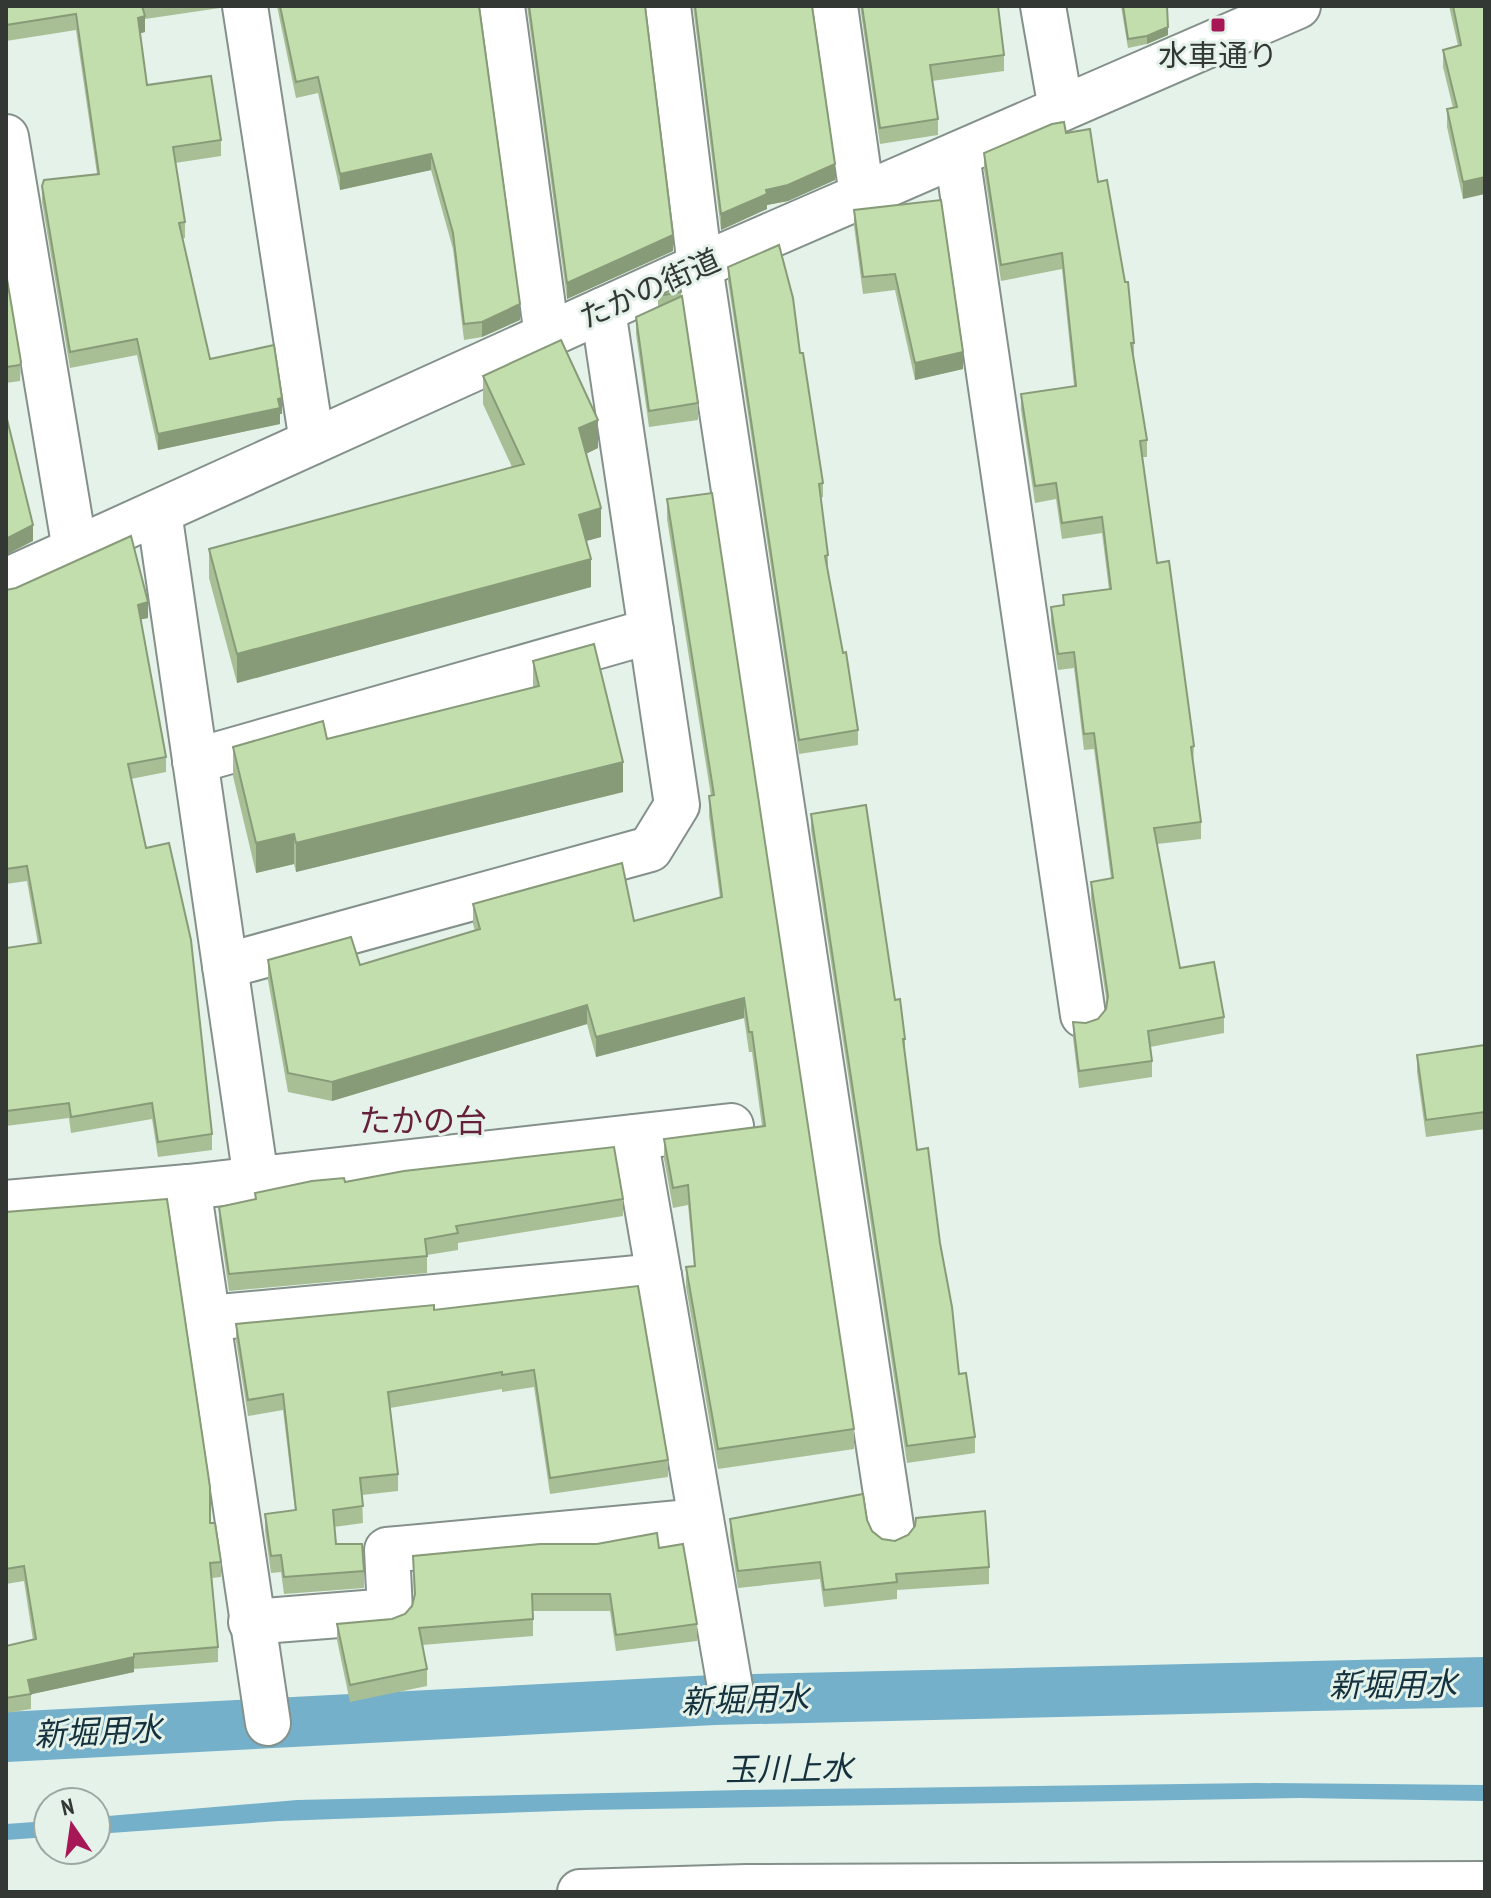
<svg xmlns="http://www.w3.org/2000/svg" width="1491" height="1898" font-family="'PT Sans Narrow','Noto Sans JP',sans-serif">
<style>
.water{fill:#74b0c9}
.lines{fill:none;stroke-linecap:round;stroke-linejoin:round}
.canal{stroke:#74b0c9;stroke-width:50}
.minor-casing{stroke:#84918a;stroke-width:48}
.minor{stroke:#fff;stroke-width:44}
.wall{fill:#a8bf95}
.shaded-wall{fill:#889b79}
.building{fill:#c3dead;stroke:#889b79;stroke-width:2}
.poi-dot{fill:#a71755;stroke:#e4f2ea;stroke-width:3}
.labels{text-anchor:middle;stroke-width:6;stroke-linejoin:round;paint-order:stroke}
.poi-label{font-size:30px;fill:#333835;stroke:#e4f2ea}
.street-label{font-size:30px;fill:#333835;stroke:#e4f2ea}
.neighbourhood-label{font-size:32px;fill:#652139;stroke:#e4f2ea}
.water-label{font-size:32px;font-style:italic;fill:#14313d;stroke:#e4f2ea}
</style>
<rect width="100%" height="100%" fill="#e4f2ea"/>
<g class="water">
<polygon points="1257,1783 1485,1785 1485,1801 1300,1798 586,1810 279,1821 96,1834 96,1817 297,1800 742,1790"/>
<polygon points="48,1821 48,1837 6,1840 6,1824"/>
</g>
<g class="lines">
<polyline class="canal" points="6,1737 714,1700 1485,1682"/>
<defs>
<g id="minor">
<polyline points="245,6 312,442"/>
<polyline points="502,6 547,336"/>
<polyline points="668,6 700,266 892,1533"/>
<polyline points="835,6 862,196"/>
<polyline points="1043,6 1061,109"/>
<polyline points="6,137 75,550"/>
<polyline points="957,155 1083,1015"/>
<polyline points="159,512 256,1179"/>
<polyline points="6,581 700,266 1298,6"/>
<polyline points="195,761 651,631"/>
<polyline points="225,966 650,849 677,805 603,310"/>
<polyline points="635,1137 730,1687"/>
<polyline points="188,1187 268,1723"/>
<polyline points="6,1203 188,1187 731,1126"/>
<polyline points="209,1318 659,1276"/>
<polyline points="251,1622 390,1611 387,1550 701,1521"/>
<polyline points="580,1892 746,1887 1485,1884"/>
</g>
</defs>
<use href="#minor" class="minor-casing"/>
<use href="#minor" class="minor"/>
</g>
<g class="wall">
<polygon points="6,6 221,6 220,8 145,19 145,32 140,33 147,85 221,140 221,156 175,163 185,222 185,238 182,238 210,359 282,414 280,414 280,424 158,450 137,355 70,368 42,202 42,186 97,174 76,30 6,41"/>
<polygon points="277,6 479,6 520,320 482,337 464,340 453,249 431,170 340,190 318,93 296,98"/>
<polygon points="527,6 645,6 673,251 567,299"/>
<polygon points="693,6 812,6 835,180 788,201 767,205 767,209 721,230"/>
<polygon points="860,6 998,6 1004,55 1004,71 932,81 938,119 938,135 880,144"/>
<polygon points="1121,6 1167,6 1168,35 1147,44 1128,48"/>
<polygon points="1449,6 1485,6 1463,199 1447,127 1447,109 1453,108 1443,67 1443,50 1458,46"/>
<polygon points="1066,133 1098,182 1134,343 1134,359 1147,440 1147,457 1142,457 1157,563 1194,746 1193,763 1201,822 1201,839 1157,844 1180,968 1224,1017 1224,1033 1150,1047 1152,1061 1152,1077 1079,1088 1073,1038 1073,1022 1086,1023 1098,1019 1106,1009 1107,1004 1091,899 1091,882 1111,878 1094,749 1084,750 1074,668 1058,670 1051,623 1051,607 1063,605 1063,595 1109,590 1102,533 1062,539 1056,499 1035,503 1021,410 1021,394 1074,386 1062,269 1001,281 984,170 984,153"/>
<polygon points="854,210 963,369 915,380 895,290 863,294 854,226"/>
<polygon points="728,267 800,353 823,483 823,497 820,498 828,555 828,570 858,730 858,745 799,754 728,281"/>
<polygon points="6,273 21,362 20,381 6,383"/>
<polygon points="680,286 698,403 698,420 649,427 636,334 636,317 658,307 658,296"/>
<polygon points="483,376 598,448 586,454 601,537 586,541 591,587 237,683 209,578 209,549 512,467 483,404"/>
<polygon points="667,499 854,1429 854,1449 718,1469 686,1287 686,1267 694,1266 688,1205 673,1208 664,1159 664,1139 762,1126 752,1052 749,1052 744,1018 596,1057 587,1024 332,1101 288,1092 268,980 268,960 360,965 475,931 473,924 473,904 634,921 720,898 709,816 709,796 711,796 667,519"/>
<polygon points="6,590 148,618 141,619 166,757 166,772 131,779 212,1134 212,1150 158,1157 152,1119 71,1133 69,1118 6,1126 6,948 38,944 27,881 6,884"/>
<polygon points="533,661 623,792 296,872 294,864 256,873 233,776 233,747 327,739 533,688"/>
<polygon points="811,814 895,1000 905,1039 905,1054 917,1150 940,1243 959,1374 975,1437 975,1453 907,1463 811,830"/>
<polygon points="1485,1045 1485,1129 1426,1137 1417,1072 1417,1055"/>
<polygon points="345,1182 623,1199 623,1216 458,1243 458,1250 427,1255 427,1273 229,1291 219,1223 219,1207 255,1200 255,1193"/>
<polygon points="6,1212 210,1523 221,1562 221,1577 212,1578 218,1647 218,1662 134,1669 134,1672 31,1694 31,1709 6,1713 6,1646 33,1640 24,1581 6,1584"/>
<polygon points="638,1286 668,1460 668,1477 550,1494 534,1387 502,1392 502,1389 390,1408 398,1474 398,1491 362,1495 363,1523 334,1527 336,1544 364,1571 364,1588 284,1594 281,1572 271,1573 265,1531 265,1514 295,1510 283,1410 248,1416 236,1341 236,1324 434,1310"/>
<polygon points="730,1519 867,1520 872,1531 882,1539 989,1567 989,1584 897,1590 897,1599 824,1607 820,1579 738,1588 730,1536"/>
<polygon points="659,1548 697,1624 697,1641 616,1651 610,1611 533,1611 533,1636 422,1645 427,1669 427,1686 350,1702 337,1640 337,1624 392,1619 405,1614 412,1606 414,1596 413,1556"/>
</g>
<g class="shaded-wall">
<polygon points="145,16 145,32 138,34 138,18"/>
<polygon points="1168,27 1168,35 1147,44 1147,36"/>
<polygon points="431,154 431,170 340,190 340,174"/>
<polygon points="835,164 835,180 788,201 767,205 767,209 721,230 721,214 766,190"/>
<polygon points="1485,177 1485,194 1463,199 1463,182"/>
<polygon points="673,235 673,251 567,299 567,283"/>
<polygon points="520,304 520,320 482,337 482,322"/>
<polygon points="963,352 963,369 915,380 915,363"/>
<polygon points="282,398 282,414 280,414 280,424 158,450 158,434"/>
<polygon points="598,420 598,448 579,457 579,428"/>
<polygon points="601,508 601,537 579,543 579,515"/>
<polygon points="33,525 33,541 6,555 6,539"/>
<polygon points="591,559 591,587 237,683 237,654"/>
<polygon points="148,602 148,618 138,620 138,605"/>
<polygon points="623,762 623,792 296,872 296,843"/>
<polygon points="294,834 294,864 256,873 256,843"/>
<polygon points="744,998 744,1018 596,1057 596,1037"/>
<polygon points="587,1005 587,1024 332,1101 332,1082"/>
<polygon points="134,1657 134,1672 28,1695 28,1680"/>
</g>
<g class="building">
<polygon points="6,6 142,6 145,16 138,18 147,85 211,76 221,140 173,147 185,222 179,223 210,359 274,345 282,398 278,399 280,408 158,434 137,339 70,352 42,186 44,180 99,174 76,14 6,25"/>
<polygon points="280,6 479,6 520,304 482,322 464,324 453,233 431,154 340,174 318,77 296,82"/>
<polygon points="529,6 645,6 673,235 567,283"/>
<polygon points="695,6 812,6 835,164 788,185 766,190 767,194 721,214"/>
<polygon points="862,6 998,6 1004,55 930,65 938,119 880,128"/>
<polygon points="1123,6 1167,6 1168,27 1147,36 1128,39"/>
<polygon points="1453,6 1485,6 1485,177 1463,182 1447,109 1457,107 1443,50 1461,45"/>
<polygon points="1064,122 1066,133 1090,129 1098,182 1107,180 1125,282 1128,282 1134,343 1131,343 1147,440 1140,441 1157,563 1169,561 1194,746 1191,747 1201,822 1154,828 1180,968 1214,962 1224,1017 1148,1031 1152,1061 1079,1071 1073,1022 1086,1023 1098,1019 1106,1009 1108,996 1091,882 1113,878 1094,733 1084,734 1074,652 1058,654 1051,607 1064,605 1063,595 1111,589 1102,517 1062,523 1056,483 1035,486 1021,394 1076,386 1062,253 1001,265 984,153 1052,124"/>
<polygon points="941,200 963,352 915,363 895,274 863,277 854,210"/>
<polygon points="779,245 793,298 800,353 803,353 823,483 819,484 828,555 825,556 843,653 846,652 858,730 799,740 728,267"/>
<polygon points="6,273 21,362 20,365 6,367"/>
<polygon points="680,286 681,292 658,296"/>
<polygon points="682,296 698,403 649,411 636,317"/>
<polygon points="561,340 598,420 579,428 601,508 579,515 591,559 237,654 209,549 524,464 483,376"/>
<polygon points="6,415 33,525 6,539"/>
<polygon points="712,493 854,1429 718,1449 686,1267 695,1266 688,1185 673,1188 664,1139 765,1126 752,1032 749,1032 744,998 596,1037 587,1005 332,1082 288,1073 268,960 351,937 360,965 480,929 473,904 622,863 634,921 722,897 709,796 714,795 667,499"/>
<polygon points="131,536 148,602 138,605 166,757 128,764 146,848 169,843 191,940 212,1134 158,1142 152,1103 71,1117 69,1103 6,1111 6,948 41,943 27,866 6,869 6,590 16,588"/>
<polygon points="594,644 623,762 296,843 294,834 256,843 233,747 323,721 327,739 539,686 533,661"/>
<polygon points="866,805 895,1000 900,999 905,1039 903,1039 917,1150 928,1148 940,1243 952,1307 959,1374 966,1373 975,1437 907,1446 811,814"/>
<polygon points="1485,1045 1485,1112 1426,1120 1417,1055"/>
<polygon points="614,1147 623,1199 456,1226 458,1233 425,1239 427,1256 229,1274 219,1207 256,1199 255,1193 312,1181 344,1178 345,1182 404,1171"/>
<polygon points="167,1199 210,1487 210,1523 215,1523 221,1562 210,1563 218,1647 134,1654 134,1657 28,1680 31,1694 6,1698 6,1646 36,1639 24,1566 6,1569 6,1212"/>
<polygon points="638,1286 668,1460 550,1478 534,1370 502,1375 502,1372 388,1392 398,1474 360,1478 363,1506 333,1510 336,1544 362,1544 364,1571 284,1577 281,1555 271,1556 265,1514 296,1510 283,1394 248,1400 236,1324 434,1305 434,1310"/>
<polygon points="863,1494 867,1520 872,1531 882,1539 895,1541 908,1535 915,1526 916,1518 985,1511 989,1567 896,1574 897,1582 824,1590 820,1562 738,1571 730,1519"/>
<polygon points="657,1533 659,1548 683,1544 697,1624 616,1635 610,1594 532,1594 533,1619 419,1628 427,1669 350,1685 337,1624 392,1619 405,1614 412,1606 415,1594 413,1556 540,1544 597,1544"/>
</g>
<rect class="poi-dot" x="1210" y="17" width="16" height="16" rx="4"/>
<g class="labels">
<g class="poi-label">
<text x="1218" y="66">水車通り</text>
</g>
<g class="street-label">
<text transform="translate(650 289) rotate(-24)" y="10">たかの街道</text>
</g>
<g class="neighbourhood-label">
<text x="423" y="1132">たかの台</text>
</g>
<g class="water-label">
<text transform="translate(1393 1685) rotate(-1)" y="11">新堀用水</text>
<text transform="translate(745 1700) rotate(-2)" y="11">新堀用水</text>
<text transform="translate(98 1732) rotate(-3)" y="11">新堀用水</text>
<text transform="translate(789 1769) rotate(-1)" y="11">玉川上水</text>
</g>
</g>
<rect width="1491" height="1898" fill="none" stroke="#333835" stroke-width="16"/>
<g transform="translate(72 1826) rotate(347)"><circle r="38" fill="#e4f2ea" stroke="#9da8a2" stroke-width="2"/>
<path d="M0-6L14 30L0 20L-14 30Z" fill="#a71755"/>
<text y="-12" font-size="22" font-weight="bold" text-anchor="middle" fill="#333835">N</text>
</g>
</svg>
